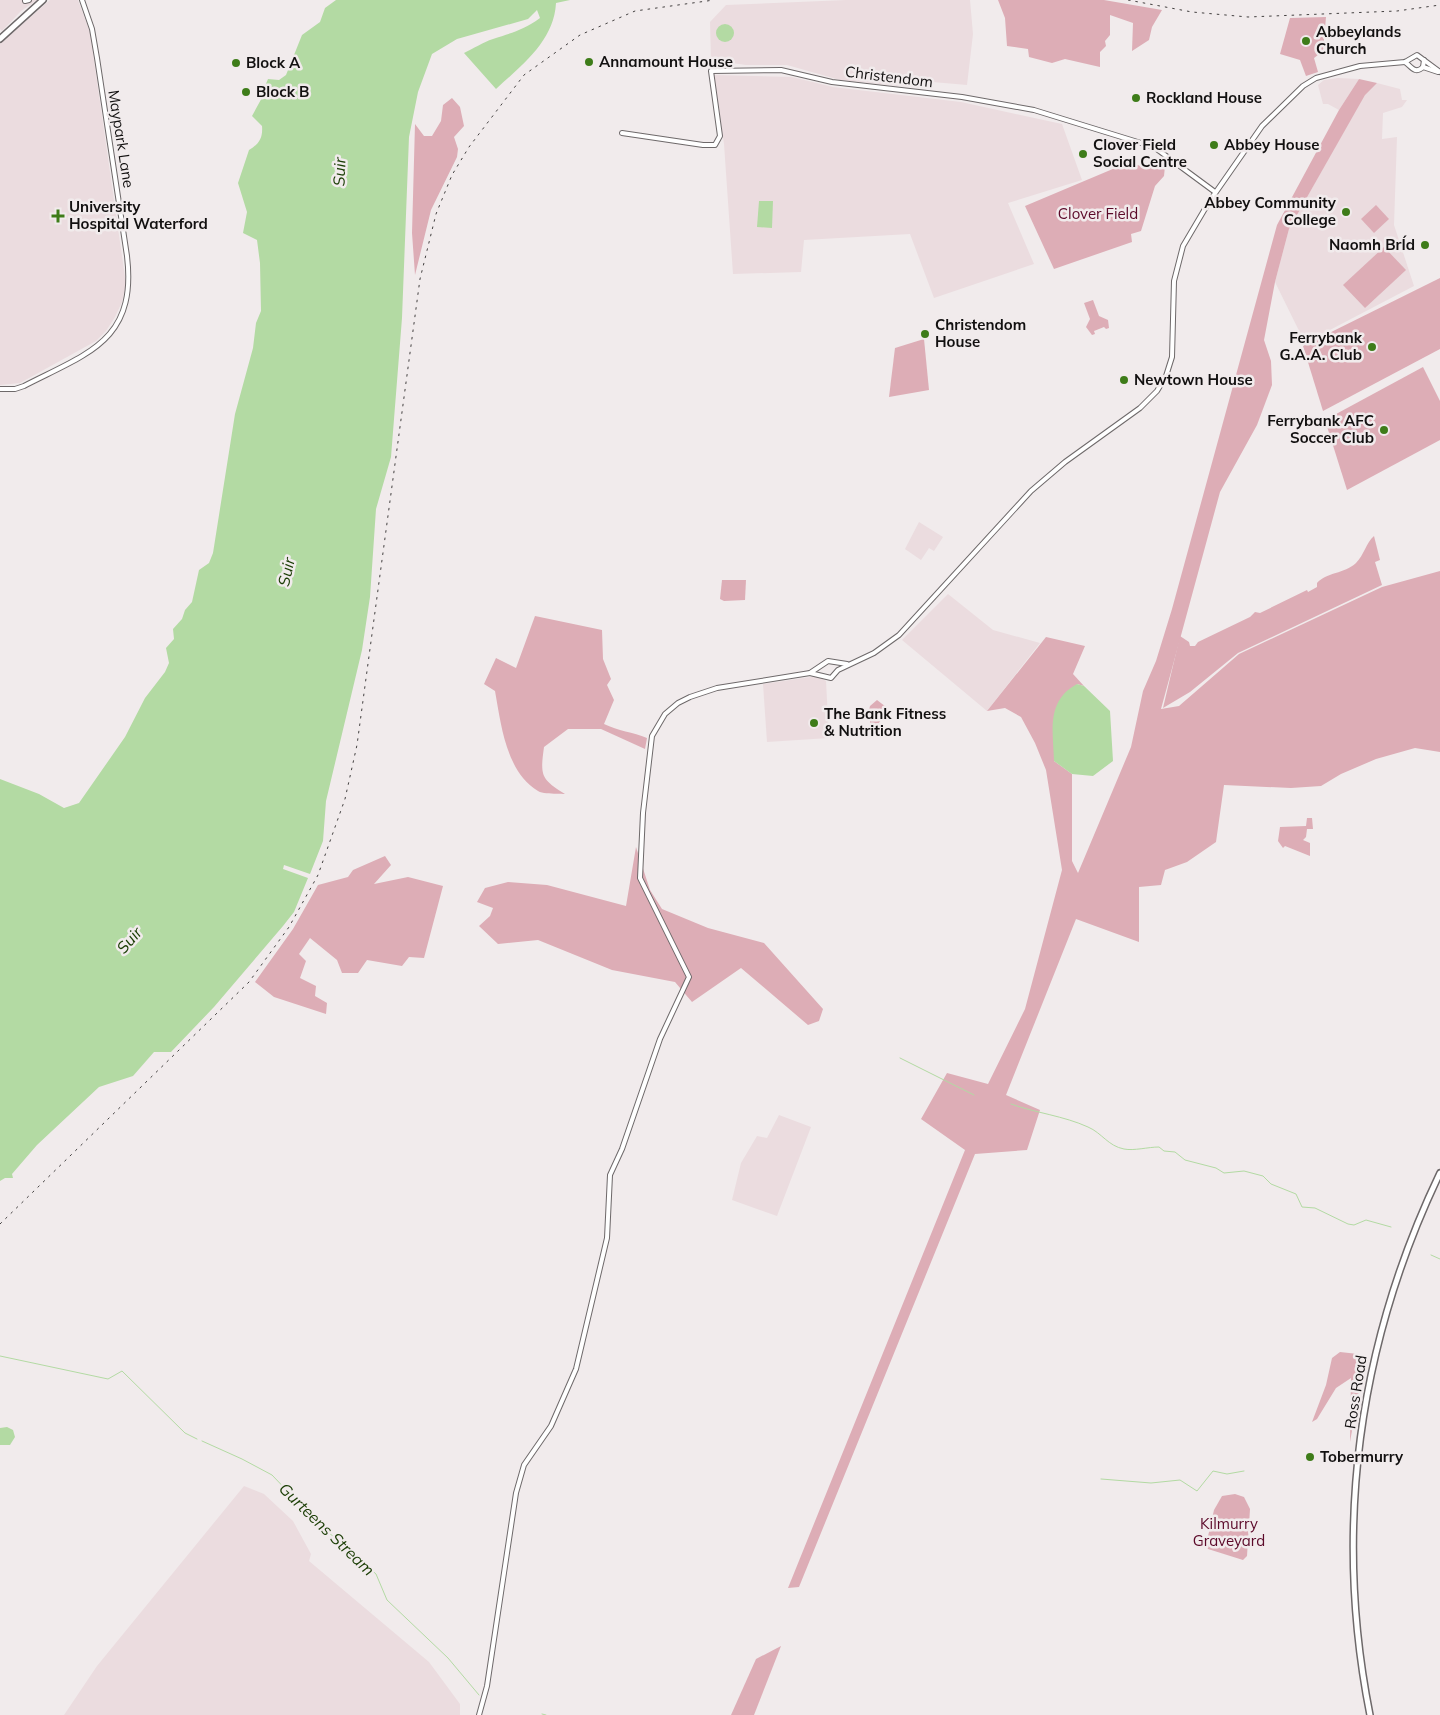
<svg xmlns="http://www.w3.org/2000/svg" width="1440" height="1715" font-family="Mulish,sans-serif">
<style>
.built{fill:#ebdcdf}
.green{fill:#ddadb6}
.water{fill:#b3daa3}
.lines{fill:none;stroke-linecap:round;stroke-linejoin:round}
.stream{stroke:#b3daa3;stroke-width:1}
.minor-casing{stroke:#6e696a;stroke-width:6}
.major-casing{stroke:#6e696a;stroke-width:8}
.minor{stroke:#fff;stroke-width:4}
.major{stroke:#fff;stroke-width:5}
.rail{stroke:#423f3f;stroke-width:1;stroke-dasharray:2.5 5;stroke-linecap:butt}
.poi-dot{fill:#3e7c19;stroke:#f1ebec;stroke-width:2}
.labels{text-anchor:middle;stroke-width:5;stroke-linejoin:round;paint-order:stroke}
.poi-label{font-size:15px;font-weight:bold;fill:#121010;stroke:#f1ebec;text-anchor:start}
.street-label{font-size:15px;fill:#121010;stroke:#f1ebec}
.park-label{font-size:15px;fill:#5b0929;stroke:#f1ebec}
.water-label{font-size:16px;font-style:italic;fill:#1a3d04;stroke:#f1ebec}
</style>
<rect width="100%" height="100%" fill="#f1ebec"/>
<g class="built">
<polygon points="0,0 37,0 21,11 2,31 0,29"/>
<polygon points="50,0 78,0 90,32 126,284 122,302 115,317 106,331 96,341 20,383 0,385 0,44"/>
<polygon points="846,0 970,0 973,34 967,85 921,81 920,88 840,80 787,65 746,65 711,60 710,22 726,5"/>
<polygon points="714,75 792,77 833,87 961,102 1062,124 1082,180 1008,203 1034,264 934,298 910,234 804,240 801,272 733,274 724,144"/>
<polygon points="1338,78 1359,79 1339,110 1328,104 1323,104 1318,85 1324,80"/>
<polygon points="1377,83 1400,89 1402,100 1407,100 1402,107 1383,113 1382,139 1397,137 1394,225 1414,286 1305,343 1275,282 1289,229 1365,94"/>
<polygon points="919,522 943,537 934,551 929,548 921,560 905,549"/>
<polygon points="948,594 993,630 1040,643 987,711 902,640"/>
<polygon points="817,676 826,681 829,738 767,742 763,684"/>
<polygon points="779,1115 811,1127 777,1216 732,1200 741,1163 757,1136 767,1138"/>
<polygon points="244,1486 264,1494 293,1521 311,1554 309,1561 429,1662 460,1704 460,1715 64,1715 97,1666"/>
</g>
<g class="green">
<polygon points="998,0 1104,0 1162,10 1152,27 1149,40 1132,51 1133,23 1110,15 1110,35 1105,41 1106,46 1100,52 1100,67 1065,59 1052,63 1029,57 1028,49 1007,46 1005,18"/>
<polygon points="1326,17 1323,51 1314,58 1318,72 1306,76 1300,60 1280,54 1290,18"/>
<polygon points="1359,79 1377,83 1365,95 1289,229 1275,282 1264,340 1271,361 1272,385 1257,425 1220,492 1161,709 1179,706 1239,654 1382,587 1440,571 1440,752 1415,748 1376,759 1341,774 1321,786 1291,788 1224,785 1216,842 1187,862 1165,870 1161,885 1139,887 1139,942 1076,919 1006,1095 1040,1110 1027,1150 975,1154 799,1587 788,1588 965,1150 921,1119 947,1073 988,1084 1025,1009 1062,870 1046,770 1035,743 1021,717 1005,708 987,711 1046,637 1085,646 1073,674 1084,686 1077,684 1054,761 1072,774 1072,861 1078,873 1131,747 1143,691 1156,661 1172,609 1277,225 1339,110"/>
<polygon points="452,98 460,107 464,126 454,137 458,149 457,157 431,210 415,275 412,233 415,124 424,136 432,136 441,121 443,105"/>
<polygon points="1157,160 1165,166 1164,176 1155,186 1141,231 1131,234 1132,242 1054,269 1025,206 1127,163 1147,167"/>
<polygon points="1376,205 1389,219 1374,233 1361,219"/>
<polygon points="1384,247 1406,270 1365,308 1343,285"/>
<polygon points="1440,278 1440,349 1323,411 1303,346"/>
<polygon points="1093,300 1099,316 1108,320 1109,328 1106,329 1104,327 1094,331 1095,334 1092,335 1086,327 1090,319 1084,303"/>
<polygon points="924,339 929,390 889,397 895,348"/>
<polygon points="1423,367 1440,401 1440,440 1347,490 1325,420"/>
<path d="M1374,536l6,24 -5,2 7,23 -144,68 -48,39 -27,16 17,-72 9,6 1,4h5l3,-4 52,-25 5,-5 5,1 47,-23 1,2 9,-5v-4c10,-11 27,-9 39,-20 8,-8 10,-20 18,-27z"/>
<polygon points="722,580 746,580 745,600 724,601 720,599"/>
<path d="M535,616l67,14 1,29 8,20 -4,6 7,15 -10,24c14,7 29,8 43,14l-2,11 -44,-20h-33l-24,18c-4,29 -3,32 21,47 -7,-1 -20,1 -27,-3 -32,-19 -37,-67 -43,-100l-11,-7 12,-26 20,10z"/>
<polygon points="877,700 890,710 877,725 870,723 870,718 867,718 870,706"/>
<polygon points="1307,818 1312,818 1313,829 1307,829 1306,837 1303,840 1310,843 1310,856 1285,846 1283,848 1278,841 1280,827 1306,826"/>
<polygon points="636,847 650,890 662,909 708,928 764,943 823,1009 819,1021 808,1025 741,968 692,1002 675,982 612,970 538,940 498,944 479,926 490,916 493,908 477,902 485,888 508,882 547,885 626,906"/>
<polygon points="385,856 391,865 374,884 408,877 443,886 424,958 409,957 402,966 367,960 358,973 342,973 337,960 310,938 299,954 306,961 300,978 316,986 315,996 327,1003 326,1014 274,997 255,982 293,929 318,885 348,877 353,870"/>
<polygon points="1340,1352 1358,1354 1364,1362 1350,1442 1351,1378 1336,1388 1317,1419 1312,1422 1326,1385 1332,1358"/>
<polygon points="1235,1494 1244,1497 1250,1509 1247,1556 1243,1560 1208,1549 1206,1545 1214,1510 1222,1496"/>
<polygon points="781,1646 754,1715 731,1715 756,1659"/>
</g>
<g class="water">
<path d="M336,0h234l-14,3c-2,38 -34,62 -60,86l-32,-36c9,-4 19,-11 29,-14 18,-6 31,-9 47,-21l-3,-8 -9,9 -71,20 -25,15 -14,38 -9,45 -7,181 -11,139 -15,52 -6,88 -8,53 -36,151 -3,40 -13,33 -26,-9 -1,4 25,9 -14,34 -11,14 -69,81 -43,45h-17l-21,24 -34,11 -62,58 -25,29 1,4h-8l-5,3v-402l39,15 25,14 15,-5 46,-66 20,-39 20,-26 4,-9 -3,-15 8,-9 -1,-10 9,-10 3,-9 7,-8 7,-32 10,-7 4,-10 22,-139 18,-66 3,-25 5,-12 -1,-48 -3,-23 -14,-7 4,-21 -9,-29 11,-33c10,-6 14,-12 13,-24l-10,-10 12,-22 4,-3 -3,-5 3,-7 11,1 7,-5 16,-40 18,-13 5,-14z"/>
<circle cx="725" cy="33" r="9"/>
<polygon points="759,201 773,201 772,228 757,227"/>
<path d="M1077,684l7,2 26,25 3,50 -20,15 -21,-2 -18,-13c-1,-31 -8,-60 23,-77z"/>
<polygon points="7,1427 13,1430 15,1437 10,1445 0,1445 0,1428"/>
</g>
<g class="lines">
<g class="stream">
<polyline points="900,1058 974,1095"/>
<path d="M1011,1104c25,9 53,12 77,23 14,6 20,19 36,22 10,2 24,-2 35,-2l5,4 11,1 10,8 31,8 8,5 20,-2 19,5 8,8 25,10 6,13 13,1 33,16 6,1 12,-5 25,7"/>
<polyline points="1431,1255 1440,1259"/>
<polyline points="0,1356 108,1379 122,1371 185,1433 197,1439"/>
<polyline points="202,1441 242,1459 272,1475 319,1524 376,1574 387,1600 448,1658 479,1695"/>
<polyline points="1101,1479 1151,1483 1180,1480 1197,1491 1213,1471 1227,1474 1244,1471"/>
<polyline points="542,1714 546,1715"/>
</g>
<defs>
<g id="minor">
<polyline points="25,1 29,0"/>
<path d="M1405,62c6,4 10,13 18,5l1,-7"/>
<polyline points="1423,67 1438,72"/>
<polyline points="622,133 703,145 715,145 720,136 711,71 781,70 832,82 962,97 1034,110 1154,147 1215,192"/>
<path d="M0,389h15l9,-3c64,-33 113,-45 103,-130l-30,-198 -5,-29 -10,-29"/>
<polyline points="810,673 831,678 838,670 874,653 899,635 1031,491 1065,462 1140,408 1157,391 1166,376 1172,357 1174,281 1183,246 1209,202 1262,126 1303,86 1316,78 1360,66 1405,62 1417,55 1440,72"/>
<polyline points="479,1715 487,1686 516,1493 524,1465 551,1426 576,1369 607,1238 610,1175 622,1149 660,1039 689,977 640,878 643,813 652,736 665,714 678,703 690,697 717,688 810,673 828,661 847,664"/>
</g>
<g id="major">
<polyline points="0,39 43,0"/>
<path d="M1370,1715c-37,-186 -12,-371 70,-542"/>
</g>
</defs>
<use href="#minor" class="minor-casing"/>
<use href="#major" class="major-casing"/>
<use href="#minor" class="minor"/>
<use href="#major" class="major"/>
<g class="rail">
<polyline points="1128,0 1192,12 1248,17 1397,11 1440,5"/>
<polyline points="0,1224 249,982 289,927 318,875 345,799 357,745 420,279 436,214 452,175 469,147 524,75 580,35 635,11 714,0"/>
</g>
</g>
<g class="poi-dot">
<circle cx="1306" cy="41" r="5"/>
<circle cx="589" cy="62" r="5"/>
<circle cx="236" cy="63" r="5"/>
<circle cx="246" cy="92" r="5"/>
<circle cx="1136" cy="98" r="5"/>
<circle cx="1214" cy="145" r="5"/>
<circle cx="1083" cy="154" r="5"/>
<circle cx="1346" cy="212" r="5"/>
<path d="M55.5 208.5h5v5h5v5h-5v5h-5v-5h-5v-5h5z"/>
<circle cx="1425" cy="245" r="5"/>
<circle cx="925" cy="334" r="5"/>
<circle cx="1372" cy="347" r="5"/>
<circle cx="1124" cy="380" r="5"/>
<circle cx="1384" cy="430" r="5"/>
<circle cx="814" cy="723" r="5"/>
<circle cx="1310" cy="1457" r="5"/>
</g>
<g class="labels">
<g class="poi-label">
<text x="1316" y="37">Abbeylands<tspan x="1316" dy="17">Church</tspan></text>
<text x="599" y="67">Annamount House</text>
<text x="246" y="68">Block A</text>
<text x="256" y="97">Block B</text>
<text x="1146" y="103">Rockland House</text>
<text x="1093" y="150">Clover Field<tspan x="1093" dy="17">Social Centre</tspan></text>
<text x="1224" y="150">Abbey House</text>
<text x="1336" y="208" text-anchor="end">Abbey Community<tspan x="1336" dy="17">College</tspan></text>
<text x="69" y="212">University<tspan x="69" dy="17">Hospital Waterford</tspan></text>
<text x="1415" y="250" text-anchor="end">Naomh BrÍd</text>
<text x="935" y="330">Christendom<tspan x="935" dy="17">House</tspan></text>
<text x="1362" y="343" text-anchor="end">Ferrybank<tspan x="1362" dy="17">G.A.A. Club</tspan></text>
<text x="1134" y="385">Newtown House</text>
<text x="1374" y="426" text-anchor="end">Ferrybank AFC<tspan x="1374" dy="17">Soccer Club</tspan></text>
<text x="824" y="719">The Bank Fitness<tspan x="824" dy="17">&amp; Nutrition</tspan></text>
<text x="1320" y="1462">Tobermurry</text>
</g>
<g class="street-label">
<text transform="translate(889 77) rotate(7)" y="5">Christendom</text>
<text transform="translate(121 139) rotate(81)" y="5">Maypark Lane</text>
<text transform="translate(1356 1392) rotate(-81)" y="5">Ross Road</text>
</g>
<g class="park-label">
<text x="1098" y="219">Clover Field</text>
<text x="1229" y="1529">Kilmurry<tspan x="1229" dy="17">Graveyard</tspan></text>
</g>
<g class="water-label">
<text transform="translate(339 172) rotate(-88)" y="6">Suir</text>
<text transform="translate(286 572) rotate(-78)" y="6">Suir</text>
<text transform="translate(129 940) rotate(-49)" y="6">Suir</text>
<text transform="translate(327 1529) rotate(44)" y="6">Gurteens Stream</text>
</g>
</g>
</svg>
